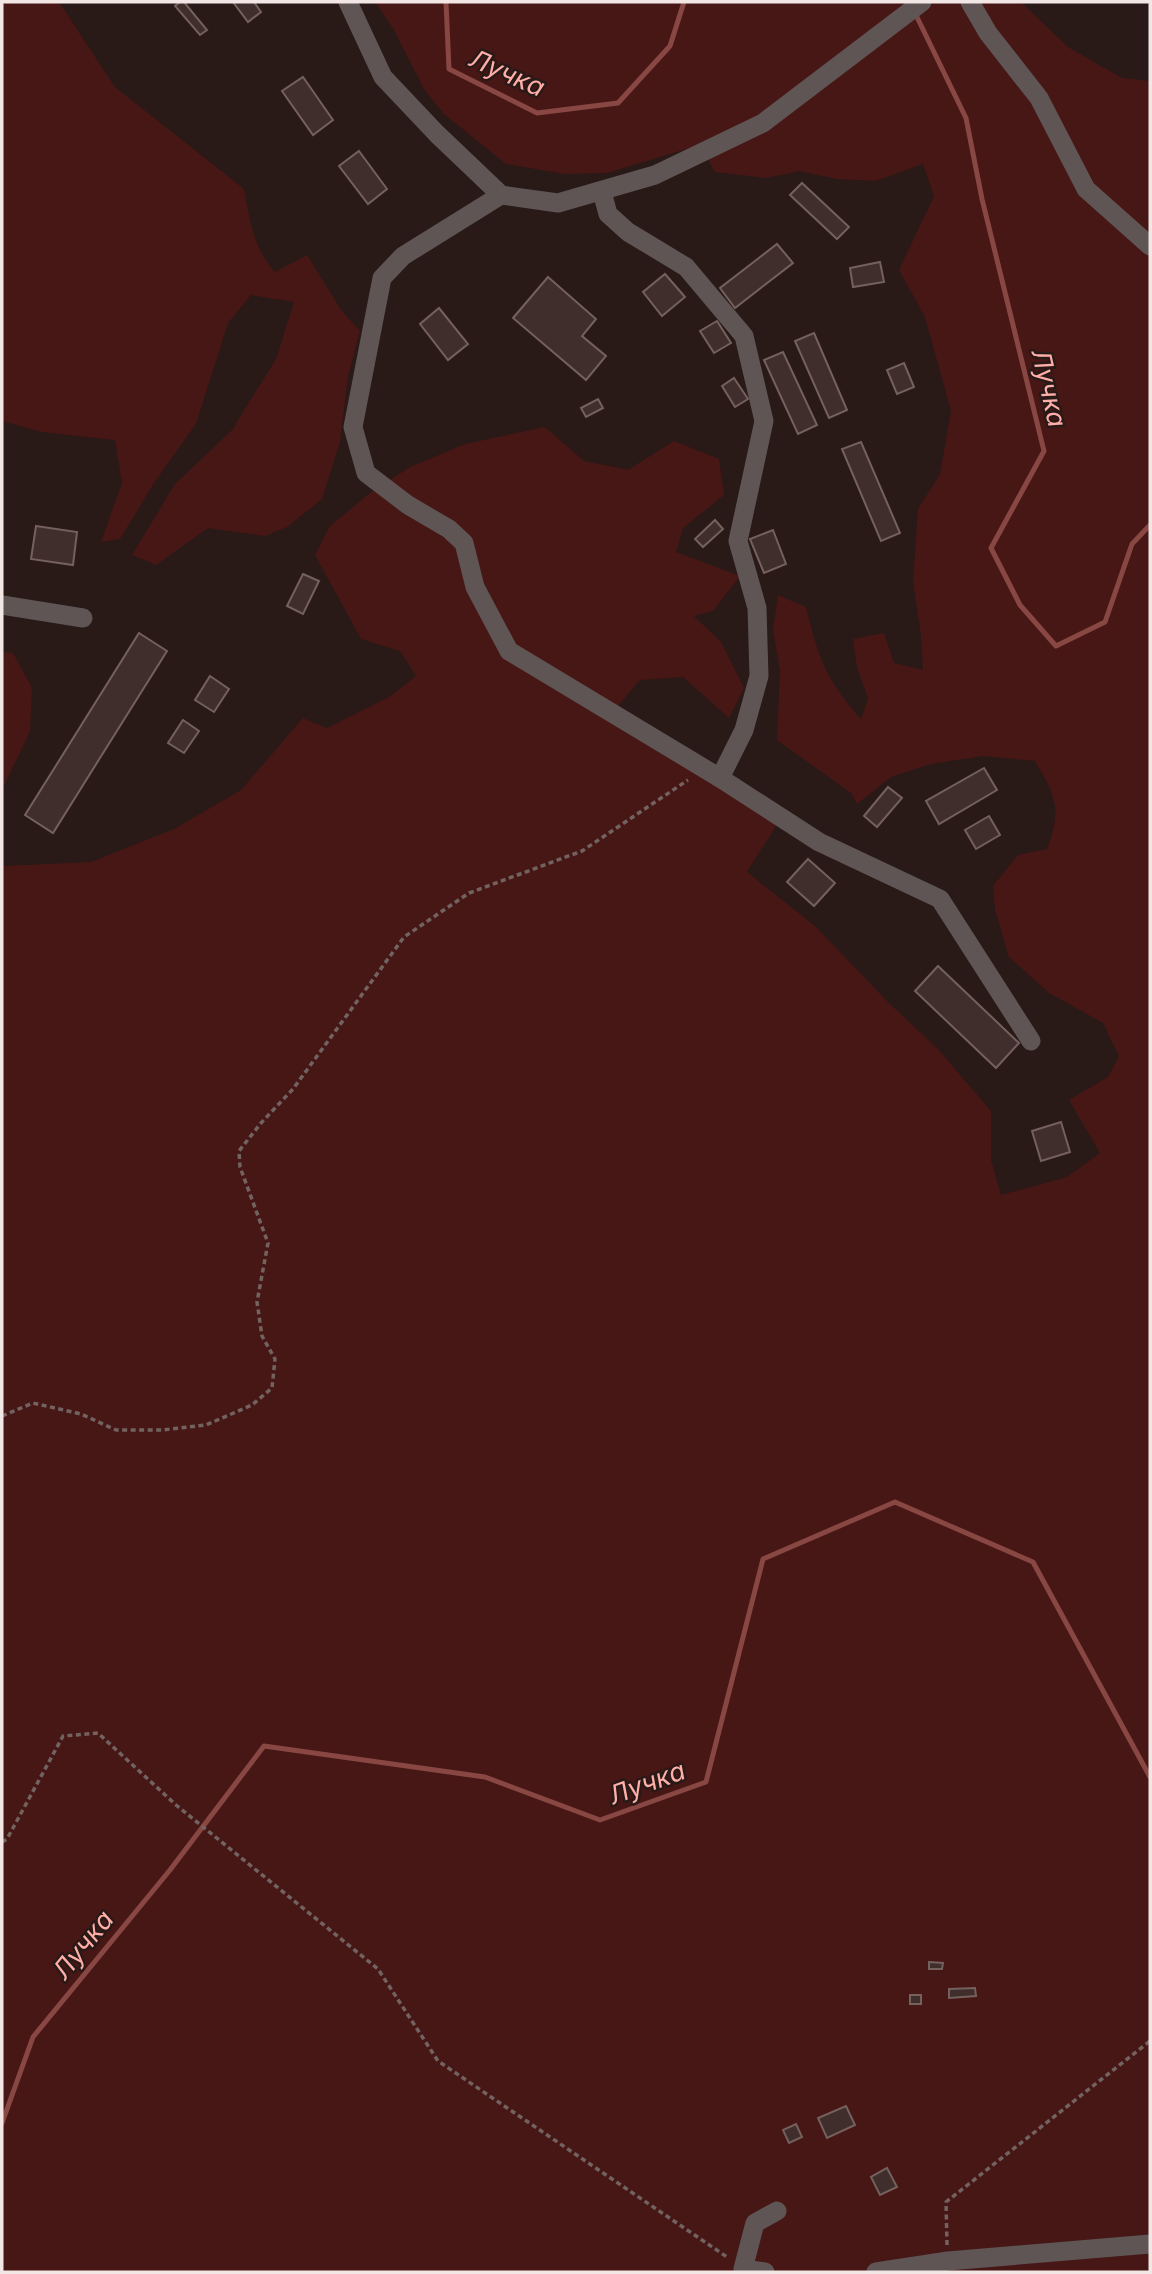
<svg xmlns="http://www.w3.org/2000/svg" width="1152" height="2274" font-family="Inter,sans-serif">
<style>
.green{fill:#471715}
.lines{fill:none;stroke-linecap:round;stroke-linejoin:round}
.stream{stroke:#884743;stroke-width:5}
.building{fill:#3f2e2c;stroke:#74605d;stroke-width:2}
.path{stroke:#726361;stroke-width:3.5;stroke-dasharray:5 3.5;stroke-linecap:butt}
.minor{stroke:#5e5554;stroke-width:19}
.labels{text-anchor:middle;stroke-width:5;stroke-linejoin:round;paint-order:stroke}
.water-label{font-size:26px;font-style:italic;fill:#ffafa8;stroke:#291917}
</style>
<rect width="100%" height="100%" fill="#291917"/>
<g class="green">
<path d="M2,2h57l56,85 129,102c6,32 9,58 31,83l32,-17 34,55 19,21 -12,45 -8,66 -18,57 -35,28 -22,9 -57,-8 -52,37 -24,-10 43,-71 57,-54 44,-71 18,-57 -43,-7 -23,28 -32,101 -42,59 -34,56 -19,3 21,-59 -7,-43 -74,-8 -39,-11z"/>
<path d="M375,2h646l47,45 54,31 28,3v2191h-1148v-1406l89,-4 83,-33 67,-39 62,-72 24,10 62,-31 27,-21 -16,-25 -39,-12 -46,-84 14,-28 41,-34 40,-26 55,-23 80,-17 39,34 44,9 46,-29 45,18 5,36 -41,33 -7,24 64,24 -27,35 -19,5 27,26 23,46 -15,30 -46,-41 -43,3 -29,34 170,104 -34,54 68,54 74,77 50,47 52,61v49l10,35 66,-18 33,-24 -31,-53 39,-23 11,-21 -16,-33 -54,-30 -40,-36 -14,-47 -2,-24 25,-31 29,-6c15,-41 9,-52 -12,-88l-52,-5 -52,8 -40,13 -34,27 -6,-11 -74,-53 3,-70 -7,-40 5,-35 28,12c12,50 20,73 55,112l7,-21 -11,-30 -4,-29 31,-6 10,30 29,7 -2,-35 -8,-53 5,-73 22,-35 11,-63 -26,-94 -26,-47 35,-74 -11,-32 -48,17 -38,-2 -38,-8 -33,7 -51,-6 -15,-27 -93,28 -42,1 -59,-10 -62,-50 -20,-25 -30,-59z"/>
<polygon points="2,652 13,653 32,688 30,731 2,790"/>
</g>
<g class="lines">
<g class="stream">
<polyline points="446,2 449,69 537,113 618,103 670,46 684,2"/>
<polyline points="915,13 966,118 982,199 1044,451 991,548 1020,605 1056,646 1105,622 1132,544 1150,525"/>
<polyline points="2,2123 33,2037 170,1870 264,1746 485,1777 600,1820 706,1782 763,1559 895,1502 1033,1562 1150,1777"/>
</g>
</g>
<g class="building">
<polygon points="180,2 184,2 207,30 200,35 175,6"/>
<polygon points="233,2 254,2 261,12 248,22"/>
<polygon points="303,77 333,120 313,135 282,91"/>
<polygon points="359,151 387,189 368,204 339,166"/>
<polygon points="802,183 849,227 837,239 790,195"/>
<polygon points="777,244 793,263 735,308 720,288"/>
<polygon points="880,262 884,282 853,287 850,268"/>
<polygon points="665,274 685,297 662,316 643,292"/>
<polygon points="548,277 596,319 582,336 606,356 586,380 513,318"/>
<polygon points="439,308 468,344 448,360 420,324"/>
<polygon points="717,321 731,343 714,353 700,331"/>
<polygon points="814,333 847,410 829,418 795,341"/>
<polygon points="783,352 817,425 798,434 764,360"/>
<polygon points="904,363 914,387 897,394 887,370"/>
<polygon points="734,378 748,399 735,407 722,386"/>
<polygon points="598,399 603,408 586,417 581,408"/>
<polygon points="861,442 900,533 881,541 842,449"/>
<polygon points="715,520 723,529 703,547 695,539"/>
<polygon points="36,526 77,532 73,565 31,559"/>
<polygon points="773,530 786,564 764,573 750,539"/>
<polygon points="303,574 319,581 303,614 287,606"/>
<polygon points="139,633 167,651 53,833 25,815"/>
<polygon points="210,676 229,689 214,712 195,700"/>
<polygon points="183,720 199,731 184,753 168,743"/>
<polygon points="984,768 997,790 939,824 926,801"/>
<polygon points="888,787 902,798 877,827 864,816"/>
<polygon points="989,816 1000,835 976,849 965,830"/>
<polygon points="808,859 835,883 814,906 787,882"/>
<polygon points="938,966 1019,1043 996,1068 915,991"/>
<polygon points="1061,1122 1070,1152 1041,1161 1032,1131"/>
<polygon points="929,1962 943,1963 942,1969 929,1969"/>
<polygon points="975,1988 976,1996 949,1998 949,1989"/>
<rect x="910" y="1995" width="11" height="9"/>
<polygon points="846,2106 855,2125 827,2138 818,2118"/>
<polygon points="796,2124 802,2137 789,2143 783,2130"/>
<polygon points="887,2168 897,2187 880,2195 871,2177"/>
</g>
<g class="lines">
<g class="path">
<polyline points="2,1416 33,1403 81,1414 116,1430 162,1430 206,1425 252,1405 272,1388 275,1359 262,1336 257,1302 268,1243 240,1167 239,1151 261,1123 293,1089 404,937 469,893 582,851 688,780"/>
<polyline points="2,1842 7,1839 63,1736 98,1733 176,1805 378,1969 438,2061 727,2257"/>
<polyline points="947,2245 946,2202 1150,2041"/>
</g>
<g class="minor">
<polyline points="348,2 383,77 437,134 501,195 558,203 655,175 763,123 922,2"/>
<polyline points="970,2 988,33 1039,98 1086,189 1150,246"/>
<polyline points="602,192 608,214 628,232 686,267 744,336 764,421 738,541 757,608 759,676 744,730 720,778"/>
<polyline points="501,195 403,256 382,278 353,427 366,473 408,505 449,529 464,543 475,587 509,651 720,778 819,842 940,899 1031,1041"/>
<polyline points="2,605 83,618"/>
<polyline points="765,2272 743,2269 755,2223 777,2211"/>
<polyline points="876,2272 948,2261 1150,2244"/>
</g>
</g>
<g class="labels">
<g class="water-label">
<text transform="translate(507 73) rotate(24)" y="9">Лучка</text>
<text transform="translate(1049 388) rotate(77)" y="9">Лучка</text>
<text transform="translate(647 1783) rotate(-20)" y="9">Лучка</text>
<text transform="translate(83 1945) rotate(-51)" y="9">Лучка</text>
</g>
</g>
<rect width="1152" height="2274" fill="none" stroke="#f3e7e5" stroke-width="7"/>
</svg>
